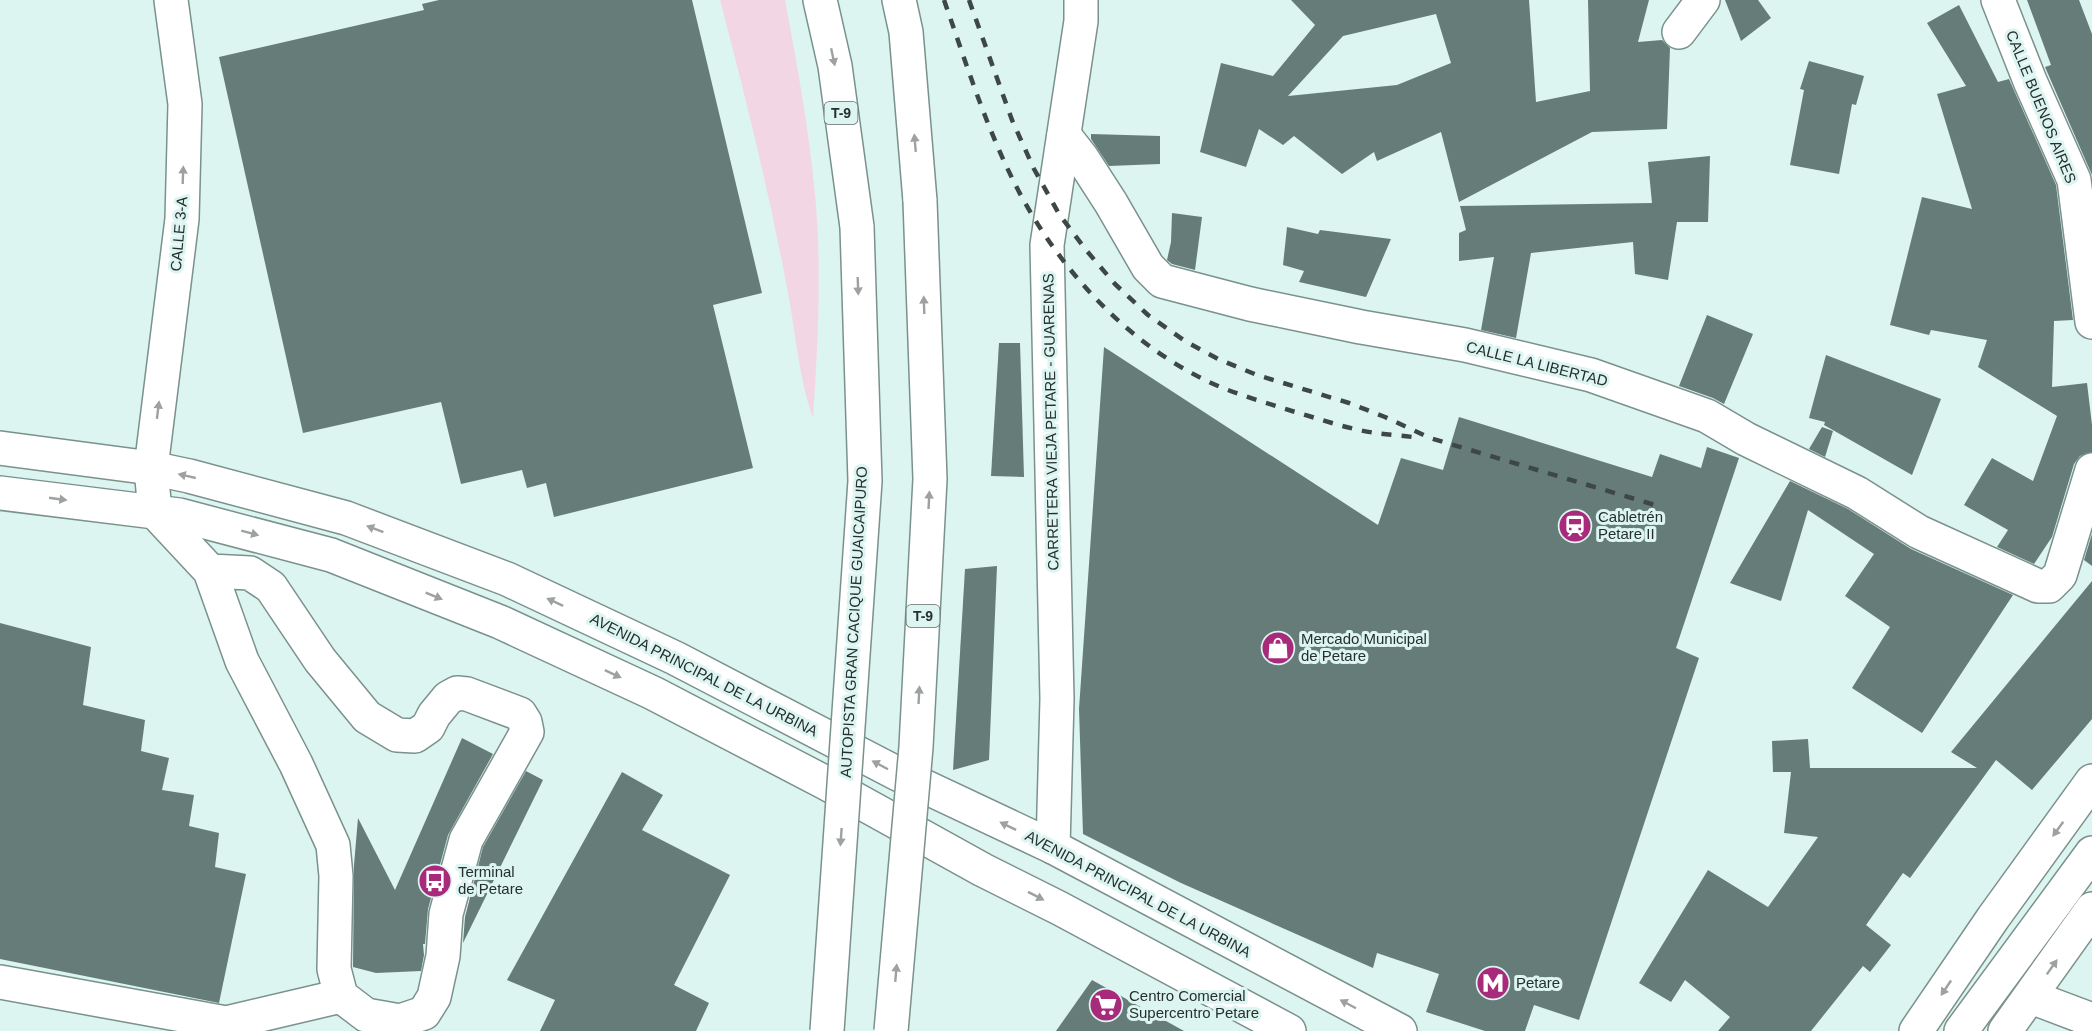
<svg xmlns="http://www.w3.org/2000/svg" width="2092" height="1031" font-family="Helvetica,sans-serif">
<style>
.green{fill:#f3d6e4}
.building{fill:#667c78;fill-rule:evenodd}
.lines{fill:none;stroke-linecap:round;stroke-linejoin:round}
.street-casing{stroke:#7a918c;stroke-width:36}
.secondary-casing{stroke:#7a918c;stroke-width:36}
.highway-casing{stroke:#7a918c;stroke-width:36}
.street{stroke:#fff;stroke-width:33}
.secondary{stroke:#fff;stroke-width:33}
.highway{stroke:#fff;stroke-width:33}
.rail{stroke:#3d4845;stroke-width:4.5;stroke-dasharray:10 10;stroke-linecap:butt}
.highway-bridge-casing{stroke:#7a918c;stroke-width:36;stroke-linecap:butt}
.highway-bridge{stroke:#fff;stroke-width:33}
.oneway{fill:#9da1a0}
.labels{text-anchor:middle;stroke-width:6;stroke-linejoin:round;paint-order:stroke}
.shield{fill:#dcf5f1;stroke:#5d6a68;stroke-width:1.5}
.shield-label{font-size:14px;font-weight:bold;fill:#262f2d}
.street-label{font-size:15px;fill:#262f2d;stroke:#dcf5f1}
.poi-label{font-size:15px;fill:#262f2d;stroke:#dcf5f1;text-anchor:start}
</style>
<rect width="100%" height="100%" fill="#dcf5f1"/>
<path class="green" d="M720,0h65c12,64 24,129 30,194 7,75 3,149 -2,224 -15,-42 -17,-86 -26,-130 -18,-97 -42,-193 -67,-288z"/>
<g class="building">
<polygon points="439,0 692,0 762,293 713,305 753,468 554,517 546,483 527,488 522,470 461,484 441,402 303,433 219,57 424,10 422,4"/>
<path d="M1291,0h238l7,102 54,-11 -2,-91h61l-11,42 24,-2 8,8 -3,81 -75,3 -133,70 -18,-70 -64,29 -3,-9 -32,22 -48,-38 -11,9 -24,-16 -13,38 -46,-15 21,-89 52,13 42,-51zM1436,14l15,49 -54,22 -109,11 55,-60z"/>
<polygon points="1725,0 1758,0 1771,18 1741,41"/>
<polygon points="2027,0 2079,0 2092,34 2092,175 2045,67 2051,65"/>
<polygon points="1959,5 1998,82 2009,79 2056,185 2073,320 2054,321 2052,387 2087,383 2092,425 2092,452 2080,456 2074,464 2052,537 2034,564 1997,547 2008,530 1964,505 1992,458 2033,481 2057,416 1978,367 1987,340 1931,330 1929,335 1890,325 1922,197 1972,209 1937,94 1966,86 1927,23"/>
<polygon points="1809,61 1864,76 1856,105 1852,104 1839,174 1790,165 1804,90 1800,89"/>
<polygon points="1091,134 1160,136 1160,164 1109,166 1091,139"/>
<polygon points="1710,156 1708,222 1677,222 1668,280 1635,274 1633,242 1531,253 1516,338 1481,330 1494,257 1459,261 1459,233 1466,230 1460,206 1652,203 1648,162"/>
<polygon points="1172,213 1202,217 1195,270 1172,264 1167,260 1171,242"/>
<polygon points="1287,227 1318,234 1320,230 1391,239 1366,297 1299,282 1304,271 1283,265"/>
<polygon points="1707,315 1753,334 1724,404 1713,398 1679,386"/>
<polygon points="999,343 1020,343 1024,477 991,476"/>
<polygon points="1104,347 1378,525 1401,458 1443,470 1459,417 1652,477 1660,454 1701,468 1707,447 1739,458 1676,648 1699,658 1579,1020 1534,1005 1525,1031 1485,1031 1426,1012 1439,974 1377,953 1373,968 1181,883 1083,834 1079,709"/>
<polygon points="1826,355 1941,399 1912,475 1824,425 1825,422 1809,418"/>
<polygon points="1822,427 1833,431 1825,457 1809,449"/>
<polygon points="1790,481 1848,509 1911,549 2013,595 1922,733 1852,688 1890,627 1845,596 1874,554 1808,510 1781,601 1730,583"/>
<polygon points="2092,534 2092,566 2084,560"/>
<polygon points="997,566 989,760 953,770 965,569"/>
<polygon points="2092,581 2092,719 2032,790 1996,760 1910,878 1903,873 1866,925 1891,945 1870,972 1863,966 1811,1031 1718,1031 1730,1017 1685,980 1671,1002 1639,983 1708,870 1768,907 1818,837 1784,833 1791,772 1773,772 1772,741 1808,739 1810,768 1977,768 1951,752"/>
<polygon points="0,623 91,647 83,705 145,720 141,751 169,758 162,790 194,795 189,826 219,833 215,867 246,874 219,1003 0,959"/>
<polygon points="462,738 493,754 448,835 428,909 425,944 423,944 424,955 421,971 376,973 353,967 354,865 358,818 395,890"/>
<polygon points="526,771 543,780 463,943 465,917 483,847"/>
<polygon points="622,772 663,795 642,830 730,875 674,985 709,1003 696,1031 540,1031 555,1000 507,980"/>
<polygon points="1092,980 1184,1031 1056,1031"/>
</g>
<g class="lines">
<defs>
<g id="street">
<polyline points="171,0 185,104 182,219 151,468 155,512 210,571 242,661 296,764 333,845 336,876 334,969 341,996 366,1015 400,1021 424,1013 434,997 443,956 446,914 466,840 527,732 525,722 520,714 467,694 457,693 448,698 434,715 428,727 415,736 397,735 367,717 320,660 271,587 250,573 210,571"/>
<polyline points="1998,0 2030,81 2074,180 2092,322"/>
<polyline points="1679,32 1703,0"/>
<polyline points="1064,135 1082,158 1111,203 1148,267 1162,281 1250,304 1361,327 1465,345 1591,375 1707,416 1746,439 1857,493 1919,532 2038,586 2049,586 2060,575 2092,470"/>
<polyline points="0,982 226,1023 341,996"/>
<polyline points="2031,997 2092,1020"/>
</g>
<g id="secondary">
<polyline points="0,448 151,468 189,476 346,518 507,579 675,658 898,774 1053,847 1400,1031"/>
<polyline points="0,493 179,515 331,555 500,622 653,693 826,783 983,870 1059,908 1289,1031"/>
<polyline points="1053,847 1057,699 1047,245 1081,21 1081,0"/>
<polyline points="1916,1031 1993,918 2092,781"/>
<polyline points="1961,1031 2092,853"/>
<polyline points="2005,1031 2092,909"/>
</g>
<g id="highway">
<polyline points="820,0 835,66 857,227"/>
<polyline points="899,0 906,32 920,201"/>
</g>
</defs>
<use href="#street" class="street-casing"/>
<use href="#secondary" class="secondary-casing"/>
<use href="#highway" class="highway-casing"/>
<use href="#street" class="street"/>
<use href="#secondary" class="secondary"/>
<use href="#highway" class="highway"/>
<g class="rail">
<path d="M944,0c21,60 40,121 68,178 41,84 110,162 195,203 27,13 57,21 85,30 28,8 55,18 84,22 14,2 30,3 45,5"/>
<polyline points="969,0 1012,120 1034,169 1059,214 1086,250 1115,284 1148,315 1185,341 1218,359 1257,375 1349,403 1385,417 1430,438 1655,505"/>
</g>
<defs>
<g id="highway-bridge">
<polyline points="827,1031 865,481 857,227"/>
<polyline points="891,1031 916,747 930,479 920,201"/>
</g>
</defs>
<use href="#highway-bridge" class="highway-bridge-casing"/>
<use href="#highway-bridge" class="highway-bridge"/>
</g>
<defs><path id="oneway-solid" d="M-6-.8H1V-3.2L6.5 0L1 3.2V.8H-6Z" transform="scale(1.5)"/></defs>
<g class="oneway">
<use href="#oneway-solid" transform="translate(833 57) rotate(78)"/>
<use href="#oneway-solid" transform="translate(915 143) rotate(-95)"/>
<use href="#oneway-solid" transform="translate(183 175) rotate(-88)"/>
<use href="#oneway-solid" transform="translate(858 286) rotate(88)"/>
<use href="#oneway-solid" transform="translate(924 305) rotate(-92)"/>
<use href="#oneway-solid" transform="translate(158 410) rotate(-83)"/>
<use href="#oneway-solid" transform="translate(187 476) rotate(-167)"/>
<use href="#oneway-solid" transform="translate(58 499) rotate(8)"/>
<use href="#oneway-solid" transform="translate(929 500) rotate(-87)"/>
<use href="#oneway-solid" transform="translate(375 529) rotate(-159)"/>
<use href="#oneway-solid" transform="translate(250 533) rotate(15)"/>
<use href="#oneway-solid" transform="translate(434 596) rotate(22)"/>
<use href="#oneway-solid" transform="translate(555 602) rotate(-155)"/>
<use href="#oneway-solid" transform="translate(613 674) rotate(25)"/>
<use href="#oneway-solid" transform="translate(919 695) rotate(-87)"/>
<use href="#oneway-solid" transform="translate(880 765) rotate(-152)"/>
<use href="#oneway-solid" transform="translate(1008 826) rotate(-154)"/>
<use href="#oneway-solid" transform="translate(2058 829) rotate(126)"/>
<use href="#oneway-solid" transform="translate(841 837) rotate(94)"/>
<use href="#oneway-solid" transform="translate(1036 896) rotate(27)"/>
<use href="#oneway-solid" transform="translate(2052 967) rotate(-55)"/>
<use href="#oneway-solid" transform="translate(896 973) rotate(-85)"/>
<use href="#oneway-solid" transform="translate(1946 988) rotate(124)"/>
<use href="#oneway-solid" transform="translate(1348 1004) rotate(-152)"/>
</g>
<defs>
<symbol id="station-disc" viewBox="-11 -11 22 22"><circle r="9.5" fill="#a82a7a" stroke="#dcf5f1"/><path d="M-3-6H3Q5-6 5-4V2Q5 4 3 4L4.5 6H3L1.5 4h-3L-3 6H-4.5L-3 4Q-5 4-5 2V-4Q-5-6-3-6ZM-3.5-4v3h7v-3ZM-3.5 1v1.5H-2V1ZM2 1v1.5H3.5V1Z" fill="#fff"/></symbol>
<symbol id="shop-disc" viewBox="-11 -11 22 22"><circle r="9.5" fill="#a82a7a" stroke="#dcf5f1"/><path d="M-5-2.5h2.3a2.7 3.5 0 0 1 5.4 0H5L5.5 6h-11ZM-1.5-2.5h3a1.5 2.3 0 0 0-3 0Z" fill="#fff"/></symbol>
<symbol id="bus-disc" viewBox="-11 -11 22 22"><circle r="9.5" fill="#a82a7a" stroke="#dcf5f1"/><path d="M-5-6H5V4H4V6H2V4H-2V6H-4V4H-5ZM-3.5-4V0h7V-4ZM-3.5 1.2v1.5H-2V1.2ZM2 1.2v1.5H3.5V1.2Z" fill="#fff"/></symbol>
<symbol id="metro-disc" viewBox="-11 -11 22 22"><circle r="9.5" fill="#a82a7a" stroke="#dcf5f1"/><path d="M-5.5 5V-5H-3L0 0L3-5H5.5V5H3V-.5L0 4L-3-.5V5Z" fill="#fff"/></symbol>
<symbol id="supermarket-disc" viewBox="-11 -11 22 22"><circle r="9.5" fill="#a82a7a" stroke="#dcf5f1"/><path d="M-6-5.5h2.5l.6 2H6L4.5 2H-2.5L-4.4-4H-6ZM-1.5 3.2a1.3 1.3 0 1 0 .1 0ZM3 3.2a1.3 1.3 0 1 0 .1 0Z" fill="#fff"/></symbol>
</defs>
<g fill-rule="evenodd">
<use href="#station-disc" x="1556" y="507" width="38" height="38"/>
<use href="#shop-disc" x="1259" y="629" width="38" height="38"/>
<use href="#bus-disc" x="416" y="862" width="38" height="38"/>
<use href="#metro-disc" x="1474" y="964" width="38" height="38"/>
<use href="#supermarket-disc" x="1087" y="986" width="38" height="38"/>
</g>
<g class="labels">
<g class="shield">
<rect x="824.5" y="102" width="33" height="22" rx="4.5"/>
<rect x="906.5" y="605" width="33" height="22" rx="4.5"/>
</g>
<g class="shield-label">
<text x="841" y="118">T-9</text>
<text x="923" y="621">T-9</text>
</g>
<g class="street-label">
<text transform="translate(2041 107) rotate(68)" y="5">CALLE BUENOS AIRES</text>
<text transform="translate(179 234) rotate(-85)" y="5">CALLE 3-A</text>
<text transform="translate(1537 364) rotate(14)" y="5">CALLE LA LIBERTAD</text>
<text transform="translate(1051 422) rotate(-91)" y="5">CARRETERA VIEJA PETARE - GUARENAS</text>
<text transform="translate(854 622) rotate(-87)" y="5">AUTOPISTA GRAN CACIQUE GUAICAIPURO</text>
<text transform="translate(704 675) rotate(27)" y="5">AVENIDA PRINCIPAL DE LA URBINA</text>
<text transform="translate(1138 894) rotate(28)" y="5">AVENIDA PRINCIPAL DE LA URBINA</text>
</g>
<g class="poi-label">
<text x="1598" y="522">Cabletrén<tspan x="1598" dy="17">Petare II</tspan></text>
<text x="1301" y="644">Mercado Municipal<tspan x="1301" dy="17">de Petare</tspan></text>
<text x="458" y="877">Terminal<tspan x="458" dy="17">de Petare</tspan></text>
<text x="1516" y="988">Petare</text>
<text x="1129" y="1001">Centro Comercial<tspan x="1129" dy="17">Supercentro Petare</tspan></text>
</g>
</g>
</svg>
